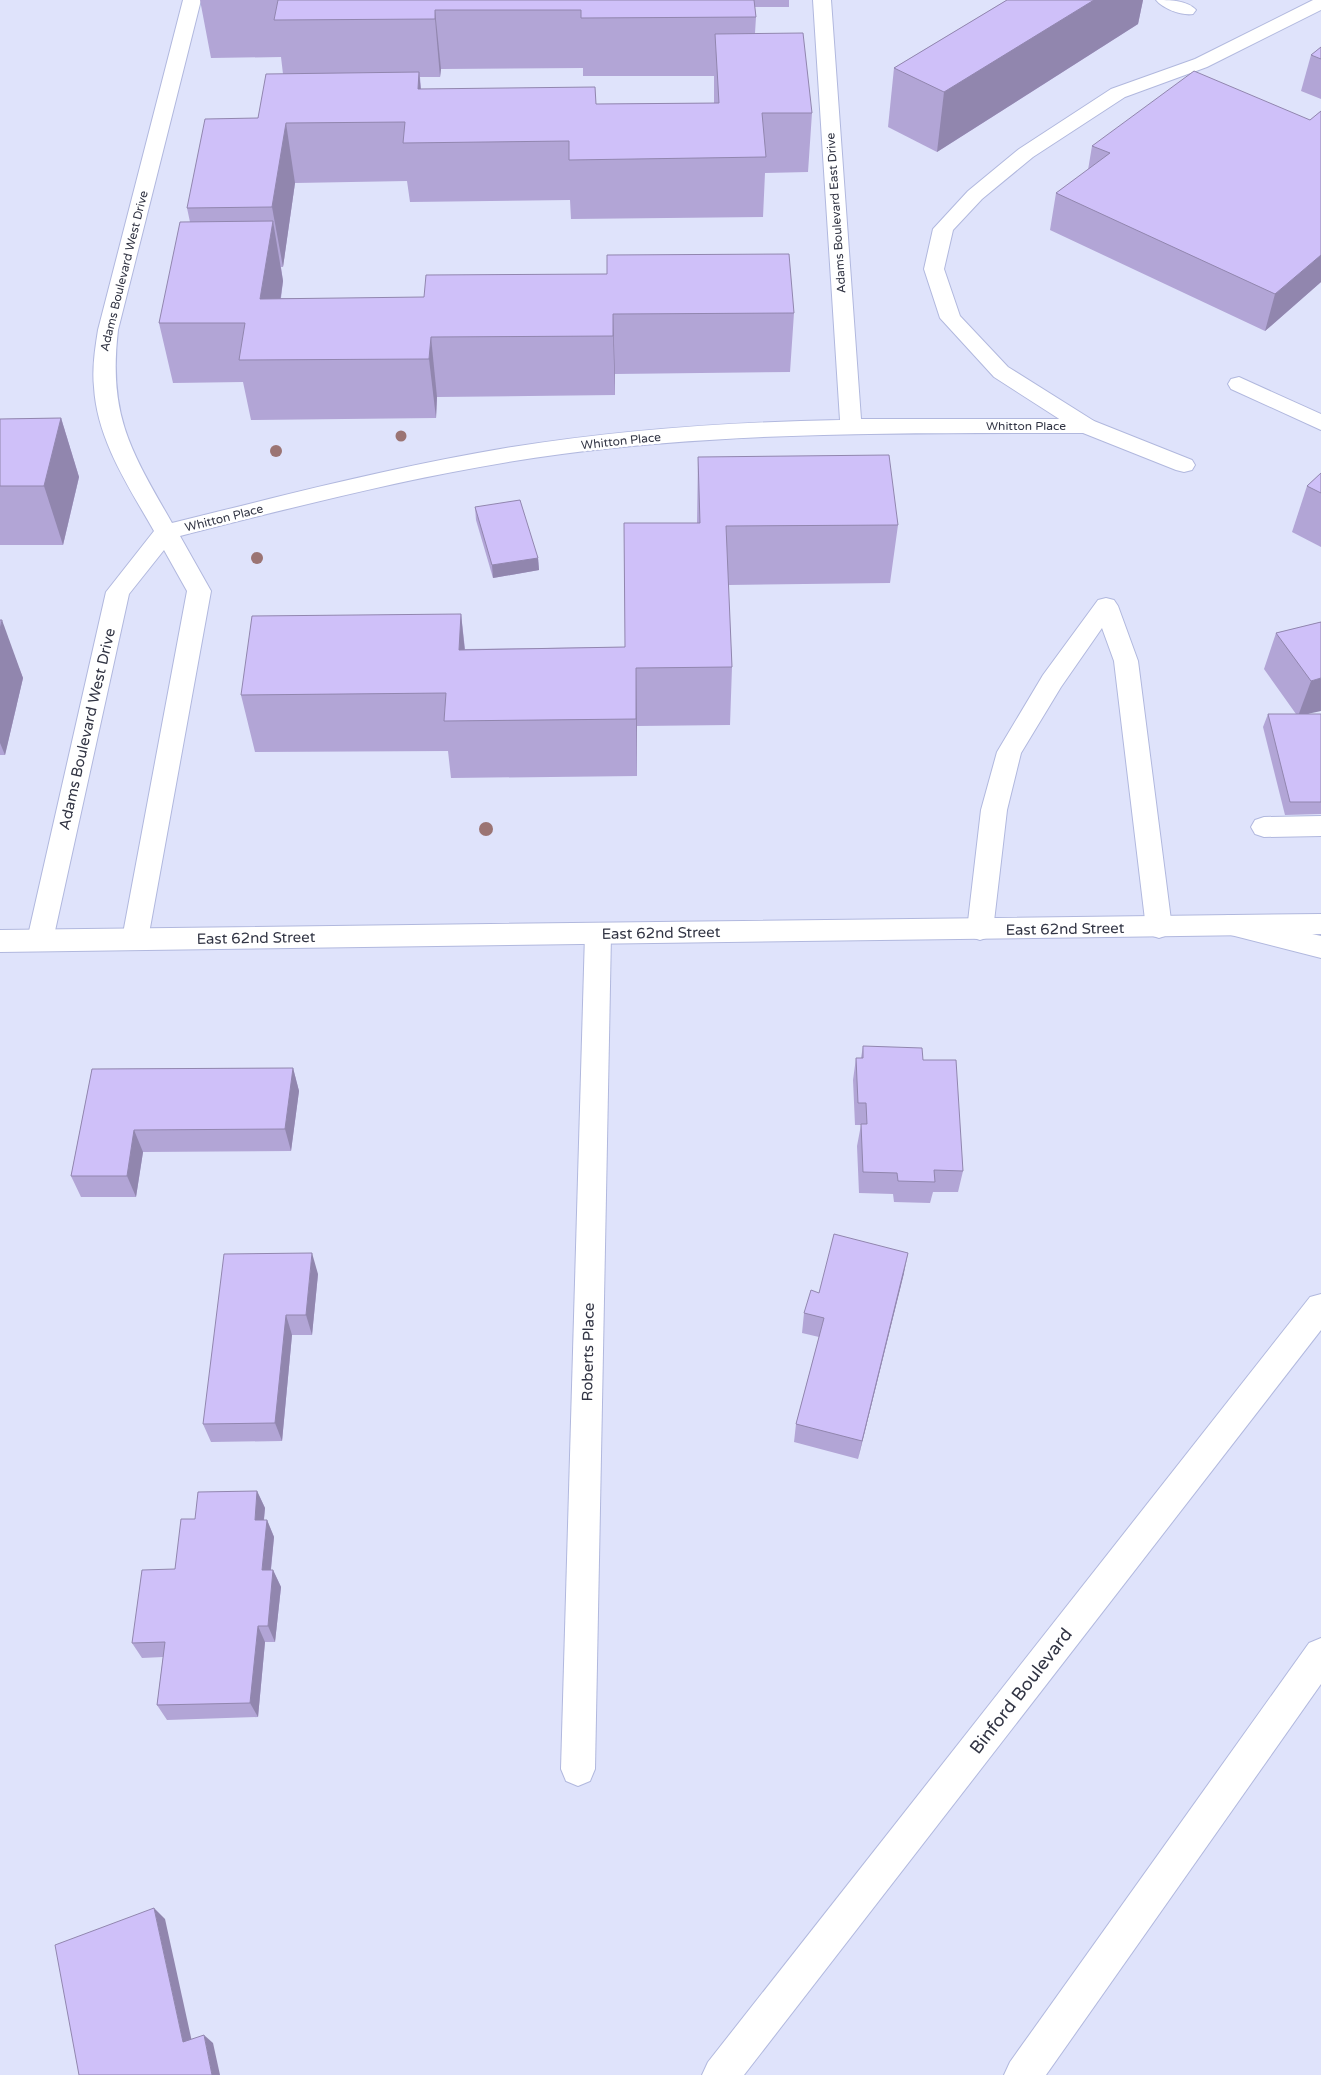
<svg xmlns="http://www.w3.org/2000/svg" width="1321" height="2075" font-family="'Varela Round',sans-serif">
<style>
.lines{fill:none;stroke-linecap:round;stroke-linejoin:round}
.lane-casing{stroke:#b1b8de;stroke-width:2}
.street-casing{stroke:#b1b8de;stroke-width:2}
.secondary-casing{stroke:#b1b8de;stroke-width:2}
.primary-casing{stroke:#b1b8de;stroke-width:2}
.lane{fill:#fff;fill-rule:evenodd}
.street{fill:#fff;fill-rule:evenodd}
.secondary{fill:#fff;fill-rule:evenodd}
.primary{fill:#fff;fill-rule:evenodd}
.tree{fill:#9b7473}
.wall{fill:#b2a5d6;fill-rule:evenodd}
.shaded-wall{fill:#9186ae}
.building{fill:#cfc0f9;stroke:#9186ae}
.labels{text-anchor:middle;stroke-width:5;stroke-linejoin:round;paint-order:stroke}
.far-street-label{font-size:12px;fill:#323544;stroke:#fff}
.street-label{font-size:15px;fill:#323544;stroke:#fff}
.near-street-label{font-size:18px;fill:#323544;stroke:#fff}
</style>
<rect width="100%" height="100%" fill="#dfe3fb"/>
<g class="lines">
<defs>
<g id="lane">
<polygon points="1313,0 1321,0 1321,10 1207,67 1125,97 1033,157 982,199 953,230 944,269 960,316 1008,367 1094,421 1192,460 1195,465 1192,470 1184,472 1176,470 1078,431 994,377 940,318 924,269 933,229 968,191 1019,149 1111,89 1195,59"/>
<polygon points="1239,377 1321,414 1321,430 1231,389 1228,384 1231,379"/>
<polygon points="1106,598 1114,600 1118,606 1138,661 1172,928 1168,935 1159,938 1150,935 1146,928 1114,661 1102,628 1061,687 1021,753 1007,810 993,930 989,937 980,940 971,937 967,930 981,810 997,752 1043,675 1098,600"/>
<polygon points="1321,816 1321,836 1264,837 1255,834 1251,827 1255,820 1264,817"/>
</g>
<g id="street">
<path d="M183,0h18l-83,330c-10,86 13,121 54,193 113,-28 225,-57 340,-76 108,-17 218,-25 328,-27l-27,-420h18l30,419h225l8,2 3,5 -3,5 -8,2c-175,0 -350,-2 -524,21 -129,17 -256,50 -382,82l31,55 -63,348 -4,7 -9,4 -9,-4 -4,-7 65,-348 -23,-41 -35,44 -76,346 -4,7 -9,4 -9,-4 -4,-7 79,-348 48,-61c-25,-44 -57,-91 -60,-144 -2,-19 1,-38 4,-57z"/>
<path d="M1156,0c13,0 31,0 40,10l-3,4c-10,2 -30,-5 -37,-14z"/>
<polygon points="598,924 607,927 611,934 595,1769 590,1781 578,1786 566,1781 561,1769 585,934 589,927"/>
</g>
<polygon id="secondary" points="1321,914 1321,934 0,952 0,930"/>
<g id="primary">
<polygon points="1228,915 1321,936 1321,958 1219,932 1215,925 1219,918"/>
<polygon points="1321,1294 1321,1330 744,2075 702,2075 708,2062 1310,1297"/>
<polygon points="1321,1638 1321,1684 1046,2075 1004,2075 1010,2062 1309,1643"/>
</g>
</defs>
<use href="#lane" class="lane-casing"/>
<use href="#street" class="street-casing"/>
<use href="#secondary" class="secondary-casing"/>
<use href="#primary" class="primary-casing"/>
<use href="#lane" class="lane"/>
<use href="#street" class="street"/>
<use href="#secondary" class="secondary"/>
<use href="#primary" class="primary"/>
</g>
<g class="tree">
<circle cx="401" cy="436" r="5.5"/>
<circle cx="276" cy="451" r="6"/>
<circle cx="257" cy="558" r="6"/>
<circle cx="486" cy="829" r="7"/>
</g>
<g class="wall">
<path d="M200,0h589v7h-34l1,10 -1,16 57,80 -4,59 -43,1 -2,44 -192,2 -1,-19 -160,2 -3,-21 -112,2 -12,84h-2l2,14 -2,17 513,15 -4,59 -175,2v21l-178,2 -1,21 -185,2 -8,-38 -70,1 -14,-60 31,-101 -3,-14 71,-90 25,-44 -2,-17 -70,1zM583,68v8h131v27l-118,1 -175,-15 -1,-12h20l1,-8z"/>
<polygon points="1007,0 1143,0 1138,24 937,152 888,127 894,68"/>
<polygon points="1321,47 1321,99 1301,91 1311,55"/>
<polygon points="1321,111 1321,282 1265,331 1050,230 1056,193 1088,170 1092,146 1310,120"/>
<polygon points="61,418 79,477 63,545 0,545 0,419"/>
<polygon points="698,457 898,525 890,583 728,585 732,667 730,725 637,726 637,776 451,778 448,751 255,752 241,695 461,614 465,649 625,647 697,523"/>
<polygon points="1321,473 1321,547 1292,532 1307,486"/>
<polygon points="475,507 538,558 539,570 493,578 476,520"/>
<polygon points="0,620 23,678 5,755 0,755"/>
<polygon points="1321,622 1309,714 1321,714 1321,814 1285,815 1263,727 1268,714 1296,714 1264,669 1276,633"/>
<polygon points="863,1046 923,1060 963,1171 958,1192 933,1192 930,1203 894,1202 893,1194 859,1193 857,1146 861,1125 855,1125 853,1080 856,1058 861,1058"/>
<polygon points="293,1068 299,1091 291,1151 143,1152 136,1197 81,1197 71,1176 92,1069"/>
<polygon points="904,1273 858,1459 794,1442 796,1424 819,1337 802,1333 804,1313 819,1293"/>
<polygon points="318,1274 312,1335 292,1335 282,1441 211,1442 203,1424"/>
<polygon points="257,1491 265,1508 264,1520 267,1520 274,1537 271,1570 273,1570 281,1587 275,1642 265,1642 258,1717 167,1720 157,1705 163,1657 142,1658 132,1643 175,1569 195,1519"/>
</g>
<g class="shaded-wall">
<polygon points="1094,0 1143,0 1138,24 937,152 944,92"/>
<polygon points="435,10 441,69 440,77 435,19"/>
<polygon points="419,72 425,131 418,89"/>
<polygon points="286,123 295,183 283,267 272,207"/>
<polygon points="273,221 283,281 272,358 260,299"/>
<polygon points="1321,255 1321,282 1265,331 1275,294"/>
<polygon points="613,314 615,374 615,395 613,336"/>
<polygon points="431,337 437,397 436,418 429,359"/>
<polygon points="61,418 79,477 63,545 44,486"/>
<polygon points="538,558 539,570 493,578 492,565"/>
<polygon points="461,614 467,672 459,650"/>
<polygon points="2,620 23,678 5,755 0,743 0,630"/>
<polygon points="636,668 637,726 637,776 636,719"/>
<polygon points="1321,678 1321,711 1298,716 1311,681"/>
<polygon points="293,1068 299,1091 291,1151 285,1129"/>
<polygon points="134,1130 143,1152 136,1197 127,1176"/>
<polygon points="312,1253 318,1274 312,1335 306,1315"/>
<polygon points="908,1253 904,1273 858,1459 862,1441"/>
<polygon points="286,1315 292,1335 282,1441 275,1423"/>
<polygon points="257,1491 265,1508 262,1537 255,1520"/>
<polygon points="267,1520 274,1537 269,1587 262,1570"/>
<polygon points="273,1570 281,1587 275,1642 268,1626"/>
<polygon points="258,1626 265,1642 258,1717 250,1703"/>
<polygon points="154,1908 165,1919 194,2051 183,2042"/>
<polygon points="204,2035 213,2043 220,2075 212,2075"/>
</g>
<g class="building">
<polygon points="278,0 754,0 756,17 581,18 581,10 435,10 435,19 274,20"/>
<polygon points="1007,0 1094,0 944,92 894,68"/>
<polygon points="803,33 812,113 762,113 766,157 569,160 569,141 403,143 405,122 286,123 272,207 187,208 205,119 258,118 266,74 419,72 418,89 595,87 596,104 719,103 715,34"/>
<polygon points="1321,47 1321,59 1311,55"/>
<polygon points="1194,71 1310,120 1321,111 1321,255 1275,294 1056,193 1110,153 1092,146"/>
<polygon points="273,221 260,299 424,297 426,275 607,274 607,255 789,254 794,313 613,314 613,336 431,337 429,359 239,360 245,323 159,323 180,222"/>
<polygon points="61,418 44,486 0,486 0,419"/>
<polygon points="889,455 898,525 726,526 732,667 636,668 636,719 444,721 446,693 241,695 252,616 461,614 459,650 625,647 624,523 700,523 698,457"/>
<polygon points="1321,473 1321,493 1307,486"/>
<polygon points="520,500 538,558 492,565 475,507"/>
<polygon points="0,620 2,620 0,630"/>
<polygon points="1321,622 1321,678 1311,681 1276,633"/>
<polygon points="1268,714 1321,714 1321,802 1290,802"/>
<polygon points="863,1046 922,1048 923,1060 956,1060 963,1171 934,1170 935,1182 898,1181 897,1173 863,1172 861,1124 867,1124 866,1103 858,1103 856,1058 863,1058"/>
<polygon points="293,1068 285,1129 134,1130 127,1176 71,1176 92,1069"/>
<polygon points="834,1234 908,1253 862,1441 796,1424 824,1318 804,1313 811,1290 819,1293"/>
<polygon points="312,1253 306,1315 286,1315 275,1423 203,1424 224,1254"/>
<polygon points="257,1491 255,1520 267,1520 262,1570 273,1570 268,1626 258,1626 250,1703 157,1705 165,1642 132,1643 142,1570 175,1569 181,1519 195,1519 198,1492"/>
<polygon points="154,1908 183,2042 204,2035 212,2075 79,2075 55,1945"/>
</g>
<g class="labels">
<g class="far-street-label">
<text transform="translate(836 213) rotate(-94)" y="4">Adams Boulevard East Drive</text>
<text transform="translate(124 271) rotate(-76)" y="4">Adams Boulevard West Drive</text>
<text x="1026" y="430">Whitton Place</text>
<text transform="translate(621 441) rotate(-6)" y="4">Whitton Place</text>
<text transform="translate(224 518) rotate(-14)" y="4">Whitton Place</text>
</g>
<g class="street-label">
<text transform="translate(87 729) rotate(-77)" y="5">Adams Boulevard West Drive</text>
<text transform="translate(1065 929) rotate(-1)" y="5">East 62nd Street</text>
<text transform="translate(661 933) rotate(-1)" y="5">East 62nd Street</text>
<text transform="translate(256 938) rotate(-1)" y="5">East 62nd Street</text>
<text transform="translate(588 1352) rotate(-89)" y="5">Roberts Place</text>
</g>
<g class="near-street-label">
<text transform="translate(1021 1691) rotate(-52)" y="6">Binford Boulevard</text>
</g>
</g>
</svg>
